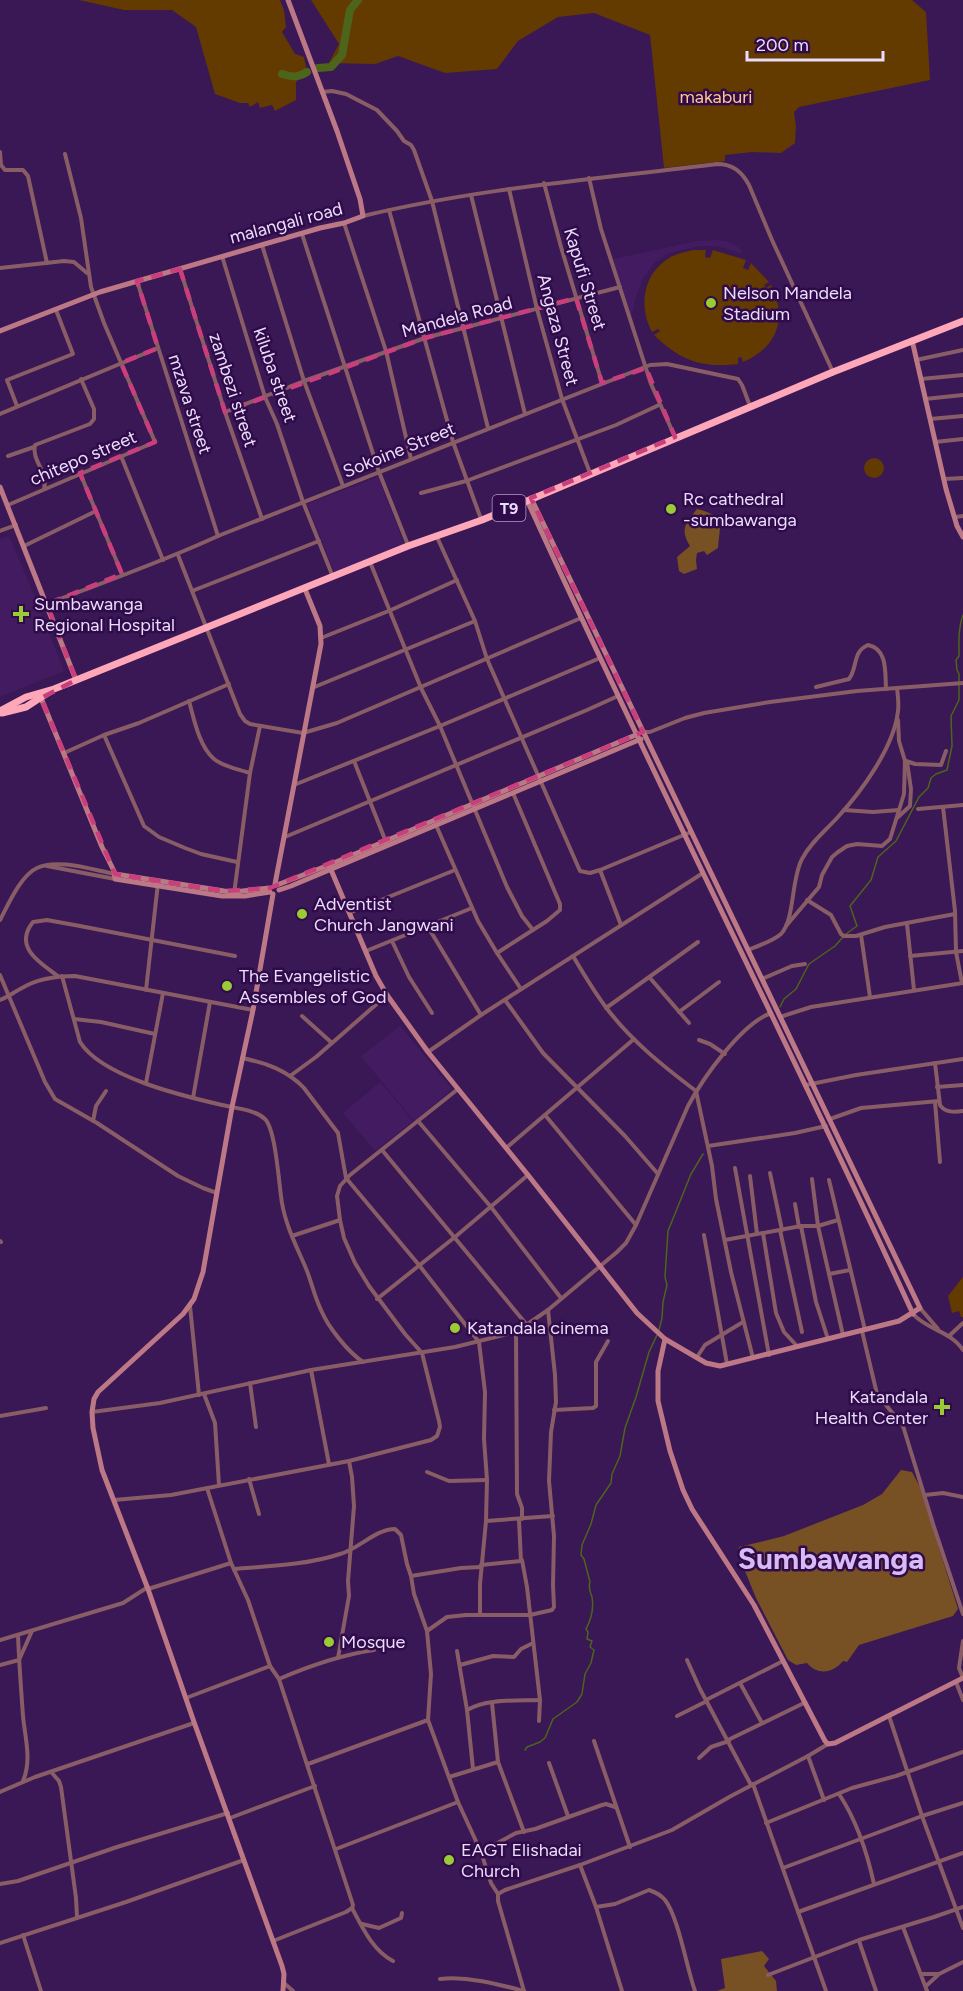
<svg xmlns="http://www.w3.org/2000/svg" width="963" height="1991" font-family="Figtree,sans-serif">
<style>
.built{fill:#421b61}
.green{fill:#633a00}
.forest{fill:#775024}
.lines{fill:none;stroke-linecap:round;stroke-linejoin:round}
.stream{stroke:#4c651a;stroke-width:1.5}
.river{stroke:#4c651a;stroke-width:8}
.street{stroke:#895d66;stroke-width:4}
.secondary{stroke:#bd7886;stroke-width:5}
.highway{stroke:#fea7b8;stroke-width:7}
.marked{fill:none;stroke:#ca3f7b;stroke-width:4.5;stroke-dasharray:12 8;stroke-linejoin:round}
.poi-dot{fill:#9acb35;stroke:#300b4a;stroke-width:2}
.labels{text-anchor:middle;stroke-width:5;stroke-linejoin:round;paint-order:stroke}
.shield{fill:#300b4a;stroke:#b29dc6;stroke-width:1.5}
.shield-label{font-size:16px;font-weight:bold;fill:#eadcfb}
.park-label{font-size:18px;fill:#fec78e;stroke:#300b4a}
.street-label{font-size:18px;fill:#eadcfb;stroke:#300b4a}
.poi-label{font-size:18px;fill:#eadcfb;stroke:#300b4a;text-anchor:start}
.town-label{font-size:30px;font-weight:bold;fill:#d7baf6;stroke:#300b4a}
</style>
<rect width="100%" height="100%" fill="#3a1755"/>
<g class="built">
<polygon points="714,240 725,241 738,247 743,252 740,253 718,246 699,246 669,253 654,263 642,280 635,300 631,318 613,259 697,241"/>
<polygon points="378,477 405,546 335,574 307,504"/>
<polygon points="8,536 11,540 39,607 64,671 0,697 0,539"/>
<polygon points="400,1026 452,1089 415,1122 361,1056"/>
<polygon points="380,1082 413,1121 375,1151 343,1113"/>
</g>
<g class="green">
<polygon points="79,0 280,0 284,10 286,27 282,32 295,54 304,57 307,72 296,82 296,100 275,111 272,105 260,108 258,102 250,107 248,103 240,103 215,94 196,27 172,10 124,10"/>
<polygon points="311,0 912,0 926,12 930,80 799,107 794,112 796,126 795,143 781,153 753,152 725,155 725,161 664,168 650,35 594,13 558,17 518,41 497,69 445,73 398,56 375,64 329,63 339,44"/>
<path d="M693,250h13l-1,7 5,1 3,-8 33,10 -3,8 5,2 3,-7 18,19 -5,3 2,3 5,-3c17,33 6,63 -28,77l-2,-5 -3,1v6c-37,4 -57,-3 -84,-29l6,-4 -2,-2 -6,3c-13,-24 -10,-55 14,-72 8,-6 18,-8 27,-10z"/>
<circle cx="874" cy="468" r="10"/>
<polygon points="963,1277 963,1317 961,1317 959,1311 952,1313 948,1296"/>
</g>
<g class="forest">
<path d="M697,509c29,7 23,15 21,39l-11,7 -3,-4 -7,2 -1,7 1,9 -13,5 -5,-3 -2,-14 13,-11c-10,-17 -5,-22 7,-37z"/>
<path d="M901,1470l11,2 8,15 38,122 -5,7 -94,29 -12,17 -4,-1c-10,12 -25,15 -36,2l-11,2 -8,-5 -32,-62 -18,-44 1,-7 45,-11 79,-31 19,-11z"/>
<polygon points="762,1951 769,1959 764,1966 776,1981 777,1991 717,1991 725,1988 721,1959"/>
</g>
<g class="lines">
<g class="stream">
<path d="M846,934l11,-8 -7,-20 21,-26 7,-23 18,-16 23,-44 9,-9 3,-10 5,-4 11,-4 5,-24 -1,-30 8,-16v-26l-2,-4 -1,-10 3,-4c0,-14 -1,-28 4,-41"/>
<polyline points="780,1007 784,999 796,989 809,964 835,946 843,937"/>
<polyline points="659,1330 662,1318 663,1302 667,1285 665,1277 668,1231 691,1174 703,1154"/>
<path d="M525,1750l2,-3 13,-5 5,-4 8,-19 24,-17 5,-8 3,-20 6,-11 3,-13 -4,-3 2,-6 -5,-2 1,-7 -2,-3c6,-11 8,-20 6,-32 -2,-6 -4,-9 -2,-15l-6,-23 -3,-4 1,-10 9,-21 5,-19 15,-22 1,-9 8,-18 5,-28 11,-31 13,-45 8,-17"/>
</g>
<g class="river">
<polyline points="318,68 331,67 342,55 350,10 358,0"/>
<path d="M282,74c11,3 15,4 25,-2"/>
</g>
<g class="street">
<polyline points="322,92 332,91 346,94 377,110 397,131 404,141 411,145 414,150 432,201 488,428"/>
<polyline points="0,152 1,165 5,170 23,170 28,176 47,263"/>
<polyline points="589,178 601,229 651,384 675,437"/>
<polyline points="544,183 561,247 602,383"/>
<polyline points="509,189 537,309 562,399 590,473"/>
<polyline points="471,195 525,414"/>
<polyline points="389,210 453,442 481,519"/>
<path d="M363,216c116,-28 235,-37 354,-52 16,0 25,8 32,21l23,55 61,132"/>
<polyline points="344,223 386,351 411,459"/>
<polyline points="302,234 379,472 408,545"/>
<polyline points="262,245 304,381 343,486"/>
<polyline points="222,256 265,397 277,424 303,502 333,577"/>
<polyline points="0,268 64,261 74,262 87,273"/>
<polyline points="180,269 225,412 262,519"/>
<polyline points="137,281 218,536"/>
<polyline points="916,360 963,350"/>
<polyline points="921,379 963,375"/>
<polyline points="925,399 963,395"/>
<polyline points="17,406 7,380 73,354 56,310"/>
<polyline points="225,412 304,381 425,338 620,287"/>
<polyline points="0,414 158,348"/>
<polyline points="930,419 963,416"/>
<polyline points="935,442 963,439"/>
<polyline points="8,456 34,447"/>
<polyline points="121,456 163,560"/>
<polyline points="80,473 122,574"/>
<polyline points="944,479 963,478"/>
<path d="M44,489c5,-16 -13,-29 -9,-44l55,-21 4,-5v-10l-13,-30"/>
<polyline points="421,493 466,481 616,425 659,405"/>
<polyline points="8,505 155,442 104,323 91,287 81,218 65,154"/>
<polyline points="955,517 963,516"/>
<polyline points="0,531 16,525"/>
<polyline points="437,537 475,621 487,659 580,871 590,873 600,870 691,832"/>
<polyline points="24,546 96,511"/>
<polyline points="178,555 240,714 245,721 250,724 303,733 337,723 581,618"/>
<polyline points="370,562 421,688 440,726 507,887 522,916 533,930"/>
<polyline points="192,591 319,541"/>
<path d="M47,604c57,-22 115,-42 171,-68l432,-171 17,-1 71,15 4,6 8,21"/>
<polyline points="321,638 391,610 457,580"/>
<path d="M816,687l33,-8c9,-12 3,-27 19,-34 20,4 17,28 18,44"/>
<polyline points="312,688 475,621"/>
<path d="M189,701c5,18 10,45 25,58 10,8 24,10 36,14"/>
<polyline points="643,732 650,732 685,718 704,713 770,702 857,691 963,683"/>
<polyline points="104,735 144,826 159,837 185,848 201,854 237,862"/>
<polyline points="64,753 104,735 139,723 229,684"/>
<polyline points="354,761 386,842"/>
<polyline points="906,761 915,764 941,765 946,751"/>
<polyline points="294,785 440,726 600,658"/>
<polyline points="943,807 955,911 956,952 962,983"/>
<polyline points="918,809 963,805"/>
<polyline points="844,810 873,812 899,810"/>
<polyline points="897,818 910,806 911,789 907,762"/>
<polyline points="436,825 478,921 497,953 521,989"/>
<polyline points="285,837 587,710 618,696"/>
<polyline points="47,866 115,879"/>
<polyline points="600,870 621,925"/>
<polyline points="234,894 250,773 260,726"/>
<polyline points="807,900 831,915 841,934 844,936 856,936 885,927 955,914"/>
<polyline points="349,913 455,870"/>
<path d="M0,920c8,-15 21,-45 37,-52 20,-10 56,2 78,6"/>
<polyline points="907,924 914,990"/>
<polyline points="786,926 819,887 822,875 832,857 838,852 847,846 857,844 882,846 890,839 904,794 905,761 899,741 898,720"/>
<polyline points="428,927 481,1015"/>
<polyline points="861,935 870,997"/>
<polyline points="392,941 409,977 432,1013"/>
<path d="M748,950c10,-4 25,-9 33,-16 14,-15 10,-55 21,-75 9,-17 23,-28 35,-41 25,-27 57,-71 61,-107 1,-7 0,-15 -1,-23"/>
<polyline points="366,951 472,908"/>
<polyline points="497,953 547,921 560,910 560,904 513,793"/>
<path d="M573,956c10,17 20,34 32,50 25,34 58,60 91,85l16,75 4,33 15,73 22,86"/>
<polyline points="910,956 963,951"/>
<polyline points="0,975 45,1082 55,1099 97,1123 178,1176 203,1188 217,1193"/>
<path d="M58,976c-18,-13 -45,-29 -25,-54l14,-2 33,6 155,30"/>
<path d="M62,976l18,66c22,35 103,54 142,63 13,3 34,5 43,14 11,11 14,67 17,84 4,24 16,46 25,68 5,13 8,27 14,39 7,17 27,42 42,52"/>
<polyline points="650,978 689,1023"/>
<polyline points="762,979 792,966 805,964"/>
<polyline points="146,990 158,883"/>
<path d="M0,1000c8,-3 14,-8 22,-12 15,-9 35,-12 53,-12l178,34"/>
<polyline points="505,1000 543,1053 625,1136 658,1174"/>
<polyline points="606,1008 698,942"/>
<polyline points="679,1012 719,982"/>
<polyline points="302,1016 332,1043"/>
<polyline points="780,1017 811,1007 963,983"/>
<polyline points="74,1019 101,1022 155,1034"/>
<polyline points="699,1040 710,1044 725,1054"/>
<polyline points="428,1052 481,1015 703,873"/>
<path d="M242,1058c24,5 45,12 62,30l34,45 8,45 73,87 60,77 6,50 -1,47 3,41 -1,41 -6,63v30"/>
<path d="M935,1063l5,42c5,8 15,7 23,6"/>
<polyline points="290,1076 316,1057 387,995"/>
<polyline points="146,1083 163,993"/>
<polyline points="806,1085 856,1075 963,1059"/>
<polyline points="937,1087 963,1085"/>
<polyline points="193,1098 210,1002"/>
<polyline points="935,1102 940,1162"/>
<polyline points="545,1115 636,1225"/>
<polyline points="830,1119 861,1108 939,1101"/>
<polyline points="93,1121 96,1106 106,1091"/>
<polyline points="418,1121 491,1207 561,1298"/>
<polyline points="708,1146 795,1133 826,1126"/>
<polyline points="506,1148 634,1039"/>
<polyline points="382,1150 527,1325"/>
<polyline points="735,1168 769,1355"/>
<polyline points="770,1173 782,1230"/>
<polyline points="750,1176 757,1234"/>
<polyline points="812,1179 818,1226 843,1335"/>
<polyline points="829,1180 865,1330"/>
<polyline points="795,1204 799,1227"/>
<polyline points="801,1226 816,1302 828,1339"/>
<polyline points="780,1230 802,1332"/>
<polyline points="763,1233 776,1313 784,1332 797,1346"/>
<polyline points="704,1235 727,1364"/>
<polyline points="292,1236 340,1220"/>
<polyline points="725,1240 801,1226 818,1226 838,1220"/>
<polyline points="0,1241 1,1242"/>
<polyline points="829,1274 850,1270"/>
<polyline points="377,1299 455,1237 528,1175"/>
<polyline points="190,1306 199,1395"/>
<polyline points="920,1308 938,1329"/>
<path d="M913,1314c14,16 38,17 50,36"/>
<polyline points="862,1331 877,1394 903,1426 934,1527 963,1614"/>
<polyline points="516,1332 517,1494 522,1508 522,1519"/>
<polyline points="949,1336 963,1323"/>
<polyline points="697,1357 705,1345 743,1322"/>
<polyline points="311,1370 329,1464"/>
<polyline points="250,1383 256,1427"/>
<polyline points="204,1394 215,1423 219,1485"/>
<polyline points="554,1410 593,1408 596,1406 596,1362 608,1341"/>
<path d="M92,1412l68,-9 151,-33 144,-23 61,-15 32,-22 69,-58 9,-9 10,-18 52,-119c15,-28 53,-82 83,-93"/>
<polyline points="0,1416 46,1408"/>
<polyline points="427,1472 449,1481 487,1480"/>
<polyline points="249,1479 259,1514"/>
<polyline points="207,1488 231,1563 248,1600 270,1666 279,1679 353,1905 352,1908 346,1912 273,1941"/>
<polyline points="925,1495 943,1493 963,1497"/>
<polyline points="114,1500 171,1495 349,1461 431,1440 437,1436 440,1427 439,1421 422,1353 405,1334 369,1286 355,1263 344,1238 340,1220 337,1196 340,1186 350,1175 458,1089"/>
<polyline points="486,1521 553,1516"/>
<polyline points="522,1560 527,1587 540,1700 539,1721"/>
<polyline points="481,1565 521,1561 519,1520"/>
<path d="M234,1569c35,-3 73,-4 106,-15 19,-5 35,-25 55,-25l6,6 6,29 4,12 3,18 13,37"/>
<polyline points="411,1576 461,1568 481,1567"/>
<polyline points="148,1589 231,1563"/>
<path d="M18,1635c1,27 3,54 5,81 2,22 9,44 0,65"/>
<polyline points="0,1640 123,1603 148,1587"/>
<polyline points="457,1651 467,1710 473,1769"/>
<polyline points="338,1658 349,1596 348,1581 354,1506 352,1477 349,1461"/>
<polyline points="687,1660 700,1689 751,1785"/>
<polyline points="0,1665 19,1660 32,1631"/>
<polyline points="460,1665 493,1656 514,1657 521,1649 533,1643"/>
<polyline points="963,1678 959,1668 963,1641"/>
<path d="M279,1679c30,-13 62,-24 95,-29"/>
<polyline points="956,1682 963,1700"/>
<polyline points="740,1683 762,1723"/>
<polyline points="186,1698 270,1666"/>
<polyline points="706,1700 783,1661"/>
<polyline points="492,1703 498,1762"/>
<path d="M467,1710c20,-12 51,-9 73,-10"/>
<polyline points="677,1716 707,1701"/>
<polyline points="889,1716 922,1816 963,1928"/>
<polyline points="728,1740 804,1703"/>
<polyline points="594,1741 630,1847"/>
<polyline points="808,1756 824,1800"/>
<polyline points="699,1758 711,1747 729,1741"/>
<polyline points="549,1763 568,1816"/>
<polyline points="308,1764 428,1720"/>
<polyline points="52,1773 59,1781 61,1787 76,1898 77,1917"/>
<polyline points="449,1777 498,1762 524,1832"/>
<polyline points="753,1784 826,1991"/>
<polyline points="0,1792 35,1777 194,1723"/>
<path d="M839,1794c18,27 28,58 35,90"/>
<polyline points="230,1818 315,1786"/>
<polyline points="766,1823 852,1788 896,1776 963,1752"/>
<polyline points="336,1849 458,1802"/>
<polyline points="481,1852 516,1833 535,1829 602,1805 606,1804 615,1807"/>
<polyline points="580,1865 596,1907 622,1991"/>
<polyline points="783,1868 922,1816 963,1803"/>
<polyline points="0,1884 18,1881 117,1847 228,1813"/>
<polyline points="498,1894 491,1883 481,1852 458,1802 428,1720 431,1674 427,1631 447,1617 466,1615 530,1615 552,1610 554,1607 553,1585 554,1536 549,1481 551,1432 556,1402 555,1375 548,1310"/>
<path d="M596,1907l19,-3 34,-14c6,2 12,5 16,10 13,16 22,69 30,91"/>
<path d="M352,1908c10,19 21,43 41,53"/>
<polyline points="798,1912 963,1853"/>
<polyline points="362,1924 379,1928 401,1918 402,1913"/>
<polyline points="903,1927 927,1991"/>
<polyline points="23,1935 41,1991"/>
<polyline points="859,1941 876,1991"/>
<polyline points="0,1943 126,1902 244,1860"/>
<polyline points="922,1974 939,1974 963,1962"/>
<polyline points="768,1975 859,1940 934,1917 963,1907"/>
<path d="M440,1979c28,-3 57,5 84,12"/>
<polyline points="284,1983 293,1991"/>
<polyline points="926,1986 938,1975"/>
<polyline points="524,1991 498,1901 498,1894 505,1890 580,1865 672,1830 731,1796 808,1756 828,1744"/>
</g>
<g class="secondary">
<polyline points="0,331 100,292 320,228 344,223 363,216 360,199 337,131 288,0"/>
<polyline points="912,340 946,489 957,526 963,537"/>
<polyline points="0,487 76,680"/>
<path d="M527,500c124,274 261,541 386,814"/>
<polyline points="41,698 102,847 114,871 115,879 222,896 245,896 270,892"/>
<polyline points="329,865 376,976 387,995 428,1052 528,1175 637,1313 665,1339 706,1363 720,1366 899,1321 920,1308 531,498"/>
<polyline points="115,874 224,891 234,892 269,888"/>
<polyline points="275,884 321,644 320,626 305,589"/>
<polyline points="277,885 329,865 638,734"/>
<polyline points="279,890 291,886 641,739"/>
<polyline points="273,894 253,1010 232,1107 203,1272 194,1299 183,1314 98,1392 94,1399 92,1412 93,1428 102,1470 148,1589 194,1722 282,1966 284,1974 283,1991"/>
<polyline points="665,1339 658,1371 658,1401 670,1451 683,1490 692,1509 754,1605 825,1741 828,1744 835,1743 963,1678"/>
</g>
<g class="highway">
<polyline points="0,711 26,697 54,689 408,546 482,520 833,372 963,321"/>
<polyline points="2,713 26,707 49,692"/>
</g>
</g>
<path class="marked" d="M180,269l45,143 200,-74 151,-40 26,85 44,-15 29,69 -144,61 112,234 -373,156 -46,3 -109,-17 -74,-176 35,-18 -29,-76 75,-30 -42,-101 75,-31 -34,-79 37,-15 -21,-67z"/>
<g class="poi-dot">
<circle cx="711" cy="303" r="6"/>
<circle cx="671" cy="509" r="6"/>
<path d="M18 605h6v6h6v6h-6v6h-6v-6h-6v-6h6z"/>
<circle cx="302" cy="914" r="6"/>
<circle cx="227" cy="986" r="6"/>
<circle cx="455" cy="1328" r="6"/>
<path d="M939 1398h6v6h6v6h-6v6h-6v-6h-6v-6h6z"/>
<circle cx="329" cy="1642" r="6"/>
<circle cx="449" cy="1860" r="6"/>
</g>
<g class="labels">
<rect class="shield" x="492.5" y="495" width="33" height="26" rx="4.5"/>
<g class="shield-label">
<text x="509" y="514">T9</text>
</g>
<g class="park-label">
<text x="716" y="103">makaburi</text>
</g>
<g class="street-label">
<text transform="translate(286 223) rotate(-15)" y="6">malangali road</text>
<text transform="translate(585 279) rotate(73)" y="6">Kapufi Street</text>
<text transform="translate(457 317) rotate(-15)" y="6">Mandela Road</text>
<text transform="translate(558 330) rotate(75)" y="6">Angaza Street</text>
<text transform="translate(275 375) rotate(71)" y="6">kiluba street</text>
<text transform="translate(233 390) rotate(72)" y="6">zambezi street</text>
<text transform="translate(190 404) rotate(72)" y="6">mzava street</text>
<text transform="translate(399 450) rotate(-22)" y="6">Sokoine Street</text>
<text transform="translate(83 458) rotate(-23)" y="6">chitepo street</text>
</g>
<g class="poi-label">
<text x="723" y="299">Nelson Mandela<tspan x="723" dy="21">Stadium</tspan></text>
<text x="683" y="505">Rc cathedral<tspan x="683" dy="21">-sumbawanga</tspan></text>
<text x="34" y="610">Sumbawanga<tspan x="34" dy="21">Regional Hospital</tspan></text>
<text x="314" y="910">Adventist<tspan x="314" dy="21">Church Jangwani</tspan></text>
<text x="239" y="982">The Evangelistic<tspan x="239" dy="21">Assembles of God</tspan></text>
<text x="467" y="1334">Katandala cinema</text>
<text x="928" y="1403" text-anchor="end">Katandala<tspan x="928" dy="21">Health Center</tspan></text>
<text x="341" y="1648">Mosque</text>
<text x="461" y="1856">EAGT Elishadai<tspan x="461" dy="21">Church</tspan></text>
</g>
<g class="town-label">
<text x="831" y="1569">Sumbawanga</text>
</g>
</g>
<path d="M747 51v9h136v-9" fill="none" stroke="#eadcfb" stroke-width="3"/>
<text x="756" y="51" font-size="18" fill="#eadcfb" stroke="#300b4a" stroke-width="4.5" paint-order="stroke">200 m</text>
</svg>
